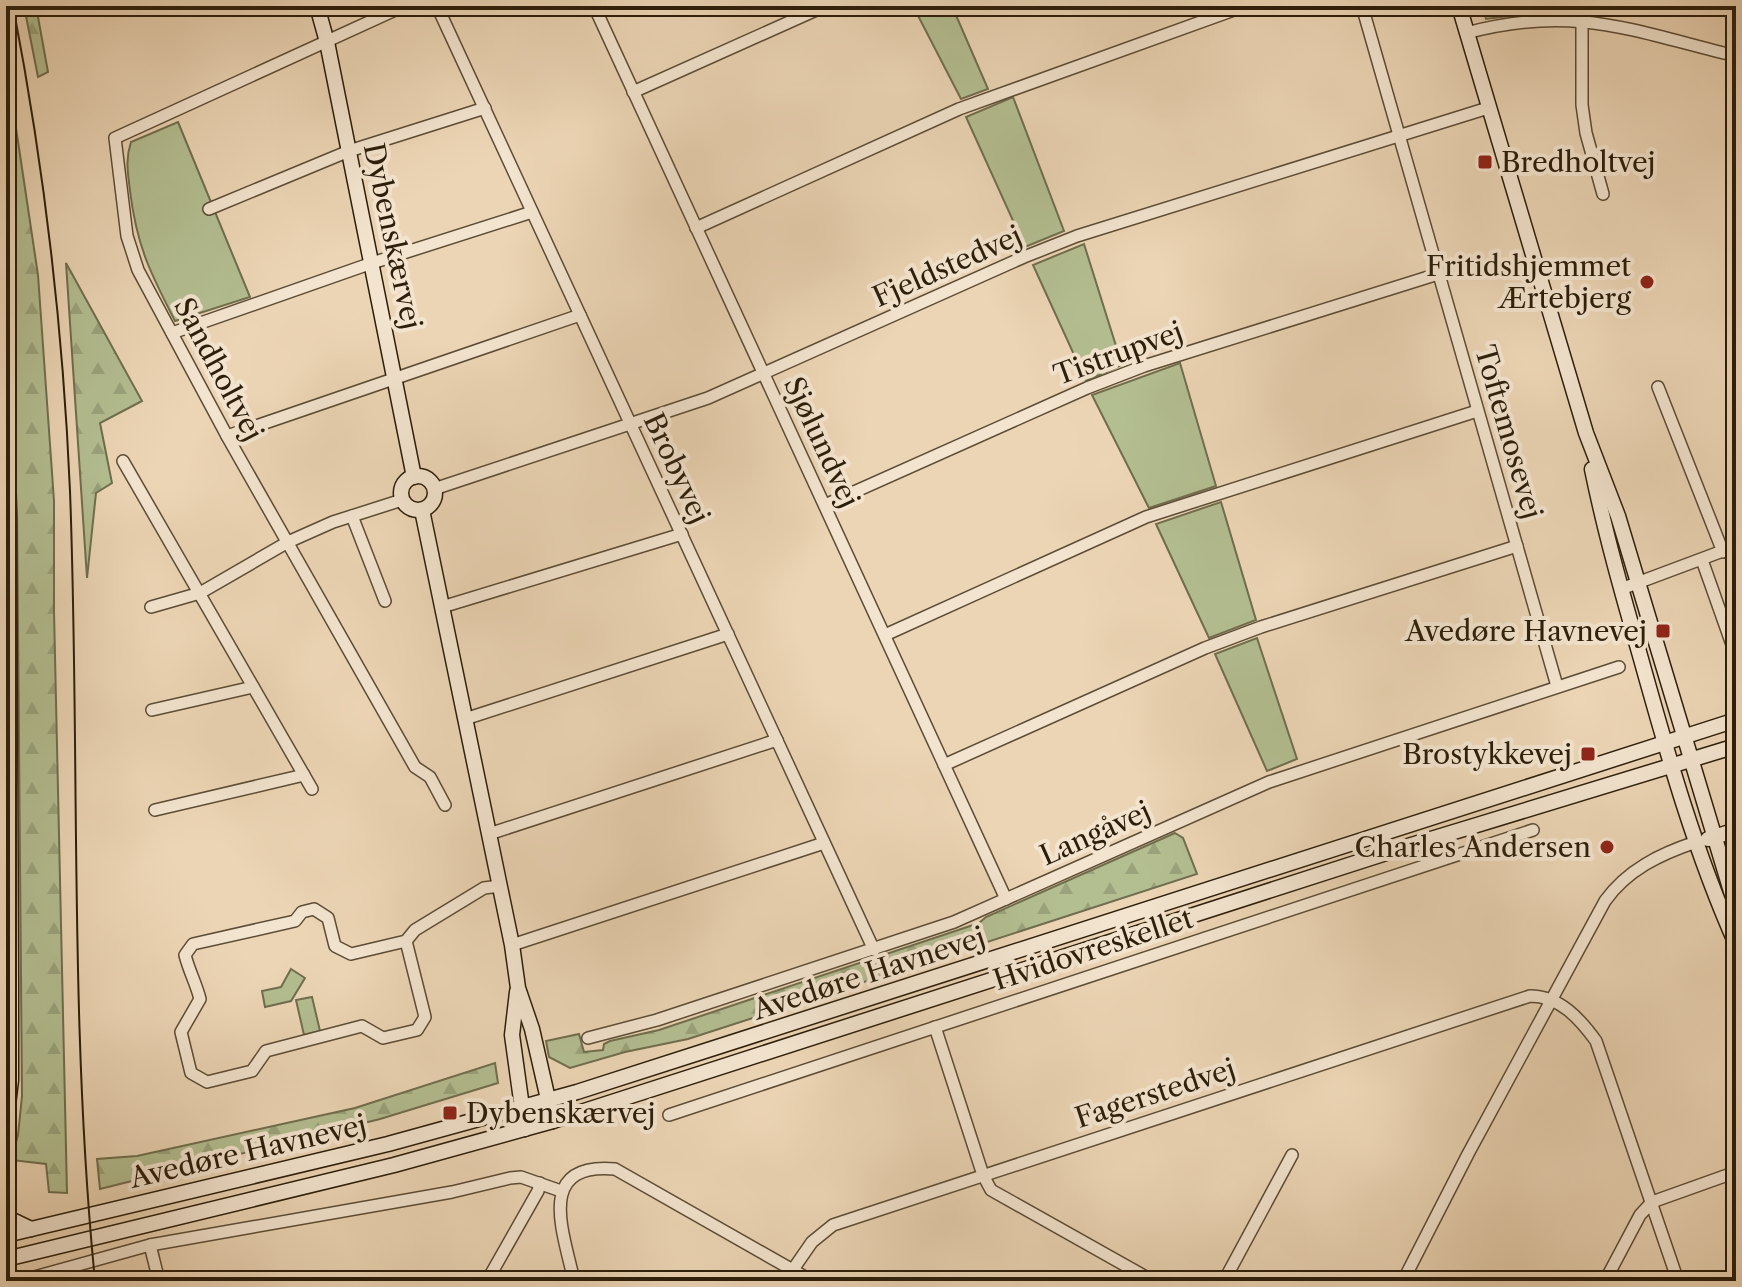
<svg xmlns="http://www.w3.org/2000/svg" width="1742" height="1287" font-family="'Libre Caslon Text',serif">
<style>
.green{fill:#b3be91;stroke:#706e4e;stroke-width:2}
.forest{fill:url(#forest-firs);stroke:#706e4e;stroke-width:2}
.garden{fill:url(#garden-dots);stroke:#706e4e;stroke-width:2}
.lines{fill:none;stroke-linecap:round;stroke-linejoin:round}
.street-casing{stroke:#5c4c36;stroke-width:14}
.secondary-casing{stroke:#2c1e0b;stroke-width:17}
.street{stroke:#f3e4cf;stroke-width:11}
.secondary{stroke:#f3e4cf;stroke-width:14}
.tram{stroke:#2c1e0b;stroke-width:2}
.poi-dot{fill:#8f2418;stroke:#f3e4cf;stroke-width:3}
.labels{text-anchor:middle;stroke-width:8;stroke-linejoin:round;paint-order:stroke}
.poi-label{font-size:28px;fill:#2c1e0b;stroke:#f3e4cf;text-anchor:end}
.street-label{font-size:28px;fill:#2c1e0b;stroke:#f3e4cf}
</style>
<defs>
<pattern id="forest-firs" width="22" height="20" patternUnits="userSpaceOnUse" patternTransform="scale(2)"><rect width="22" height="20" fill="#b3be91"/><path d="M5 1l3.5 6h-7zM16 11l3.5 6h-7z" fill="#9aa37c"/></pattern>
<pattern id="garden-dots" width="8" height="8" patternUnits="userSpaceOnUse" patternTransform="scale(2)"><rect width="8" height="8" fill="#b3be91"/><path d="M2 2h.1M6 6h.1" fill="none" stroke="#9aa37c" stroke-width="1.8" stroke-linecap="round"/></pattern>
</defs>
<rect width="100%" height="100%" fill="#ecd5b5"/>
<filter id="stains"><feTurbulence type="fractalNoise" baseFrequency=".0025" numOctaves="4"/><feColorMatrix values="0 0 0 0 .2 0 0 0 0 .09 0 0 0 0 .02 0 0 0 .5 -.17"/></filter>
<radialGradient id="worn" r=".72"><stop offset=".6" stop-color="#630" stop-opacity="0"/><stop offset="1" stop-color="#630" stop-opacity=".3"/></radialGradient>
<g class="green">
<polygon points="913,6 952,6 988,89 961,99"/>
<polygon points="1013,97 1064,231 1025,247 966,117"/>
<path d="M178,122l72,175 -75,24c-25,-49 -38,-74 -45,-130 -2,-18 -5,-31 1,-49z"/>
<polygon points="1084,244 1122,365 1086,381 1033,265"/>
<polygon points="1180,363 1216,486 1149,508 1092,395"/>
<polygon points="1221,502 1256,620 1209,638 1156,524"/>
<polygon points="1257,638 1297,759 1267,771 1215,654"/>
<polygon points="291,969 305,978 291,1001 265,1007 262,991 281,987"/>
<polygon points="312,997 320,1031 304,1035 296,1000"/>
</g>
<g class="forest">
<polygon points="24,6 36,6 48,72 38,77"/>
<polygon points="13,108 38,275 54,501 54,611 67,1193 49,1192 46,1164 11,1160 18,1135 22,1096 17,509 11,410 6,372 6,112"/>
<polygon points="66,263 142,401 100,423 112,483 96,493 87,578"/>
<polygon points="1175,833 1183,838 1197,874 688,1039 625,1052 570,1068 549,1057 546,1041 579,1034 584,1052 603,1050 604,1044 610,1041 659,1030 979,923 986,917"/>
<polygon points="495,1063 498,1083 380,1119 100,1189 97,1159 137,1156 355,1108"/>
</g>
<polygon class="garden" points="1482,6 1613,6 1612,13 1543,12 1486,19"/>
<g class="lines">
<defs>
<g id="street">
<polyline points="404,6 115,138 127,236 138,270 227,436 415,767 430,777 445,805"/>
<polyline points="437,6 874,950"/>
<polyline points="594,6 1006,899"/>
<polyline points="1362,6 1557,686"/>
<polyline points="1582,20 1582,105 1586,133 1603,194"/>
<path d="M1466,33c109,-29 166,-2 270,23"/>
<polyline points="633,92 825,6"/>
<polyline points="1736,107 1736,131"/>
<polyline points="209,209 349,151 485,108"/>
<polyline points="696,228 959,109 1245,6"/>
<polyline points="172,333 372,263 532,212"/>
<polyline points="1658,387 1723,552"/>
<polyline points="227,436 580,315"/>
<polyline points="123,461 312,789"/>
<polyline points="434,489 708,398 1024,257 1077,236 1488,108"/>
<polyline points="825,505 1087,388 1144,366 1438,274"/>
<polyline points="352,516 385,601"/>
<polyline points="1702,560 1736,656"/>
<polyline points="1621,589 1736,546"/>
<polyline points="151,607 200,593 288,542 333,522 402,500"/>
<polyline points="442,607 682,534"/>
<polyline points="885,635 1146,517 1477,411"/>
<polyline points="152,710 253,687"/>
<polyline points="465,719 728,634"/>
<polyline points="944,765 1205,648 1261,627 1517,546"/>
<polyline points="155,810 304,775"/>
<polyline points="489,834 777,740"/>
<path d="M406,941l19,76 -8,13 -34,8 -21,-12 -96,25 -14,20 -45,11 -16,-9 -10,-41 19,-33c-4,-16 -11,-28 -15,-44l8,-11 102,-23 7,-9 12,-3 14,9 7,28 16,8 55,-13 9,-11 69,-42 16,-2"/>
<polyline points="512,945 824,843"/>
<polyline points="935,1027 983,1175 991,1190 1153,1281"/>
<polyline points="588,1038 657,1020 954,922 1269,782 1619,667"/>
<polyline points="669,1115 1533,830"/>
<polyline points="150,1245 159,1281"/>
<polyline points="20,1281 150,1245 452,1192 510,1178 521,1177 561,1191"/>
<polyline points="487,1281 538,1191 540,1183"/>
<path d="M574,1281c-10,-48 -40,-119 41,-112l197,112"/>
<path d="M785,1281l27,-39 21,-17 697,-229c30,0 50,23 66,45l82,240"/>
<polyline points="1224,1281 1292,1155"/>
<path d="M1403,1281l65,-127 137,-253c22,-31 55,-47 91,-59"/>
<polyline points="1605,1281 1640,1215 1652,1202 1736,1172"/>
</g>
<g id="secondary">
<polyline points="317,6 327,42 414,477"/>
<polyline points="1459,6 1586,433 1618,516 1736,908"/>
<polyline points="6,454 9,518 11,986 11,1080 6,1122"/>
<path d="M1592,469c13,64 31,127 49,190 27,97 54,193 95,285"/>
<circle cx="418" cy="493" r="17"/>
<polyline points="422,510 512,945 518,988 532,1029 553,1121"/>
<polyline points="1708,839 1736,830"/>
<polyline points="517,992 512,1035 525,1129"/>
<polyline points="6,1217 31,1229"/>
<polyline points="6,1235 388,1144 577,1092 1736,720"/>
<polyline points="6,1259 394,1165 553,1121 1408,846 1736,746"/>
</g>
</defs>
<use href="#street" class="street-casing"/>
<use href="#secondary" class="secondary-casing"/>
<use href="#street" class="street"/>
<use href="#secondary" class="secondary"/>
<path class="tram" d="M13,6c31,160 50,322 57,485 10,263 -1,527 25,790"/>
</g>
<g class="poi-dot">
<rect x="1477" y="154" width="16" height="16" rx="4"/>
<circle cx="1647" cy="282" r="8"/>
<rect x="1655" y="623" width="16" height="16" rx="4"/>
<rect x="1580" y="746" width="16" height="16" rx="4"/>
<circle cx="1607" cy="847" r="8"/>
<rect x="442" y="1105" width="16" height="16" rx="4"/>
</g>
<g class="labels">
<g class="poi-label">
<text x="1501" y="172" text-anchor="start">Bredholtvej</text>
<text x="1631" y="276">Fritidshjemmet<tspan x="1631" dy="32">Ærtebjerg</tspan></text>
<text x="1647" y="641">Avedøre Havnevej</text>
<text x="1572" y="764">Brostykkevej</text>
<text x="1591" y="857">Charles Andersen</text>
<text x="466" y="1123" text-anchor="start">Dybenskærvej</text>
</g>
<g class="street-label">
<text transform="translate(393 236) rotate(78)" y="10">Dybenskærvej</text>
<text transform="translate(947 266) rotate(-24)" y="10">Fjeldstedvej</text>
<text transform="translate(1118 353) rotate(-20)" y="10">Tistrupvej</text>
<text transform="translate(219 369) rotate(62)" y="10">Sandholtvej</text>
<text transform="translate(1509 432) rotate(74)" y="10">Toftemosevej</text>
<text transform="translate(822 442) rotate(65)" y="10">Sjølundvej</text>
<text transform="translate(677 468) rotate(65)" y="10">Brobyvej</text>
<text transform="translate(1095 833) rotate(-24)" y="10">Langåvej</text>
<text transform="translate(1093 949) rotate(-18)" y="10">Hvidovreskellet</text>
<text transform="translate(869 973) rotate(-18)" y="10">Avedøre Havnevej</text>
<text transform="translate(1155 1093) rotate(-18)" y="10">Fagerstedvej</text>
<text transform="translate(248 1151) rotate(-13)" y="10">Avedøre Havnevej</text>
</g>
</g>
<rect width="1742" height="1287" fill="none" stroke="#ecd5b5" stroke-width="32"/>
<rect x="8" y="8" width="1726" height="1271" fill="none" stroke="#2c1e0b" stroke-width="4"/>
<rect x="16" y="16" width="1710" height="1255" fill="none" stroke="#2c1e0b" stroke-width="2"/>
<rect width="100%" height="100%" filter="url(#stains)"/>
<rect width="100%" height="100%" fill="url(#worn)"/>
</svg>
